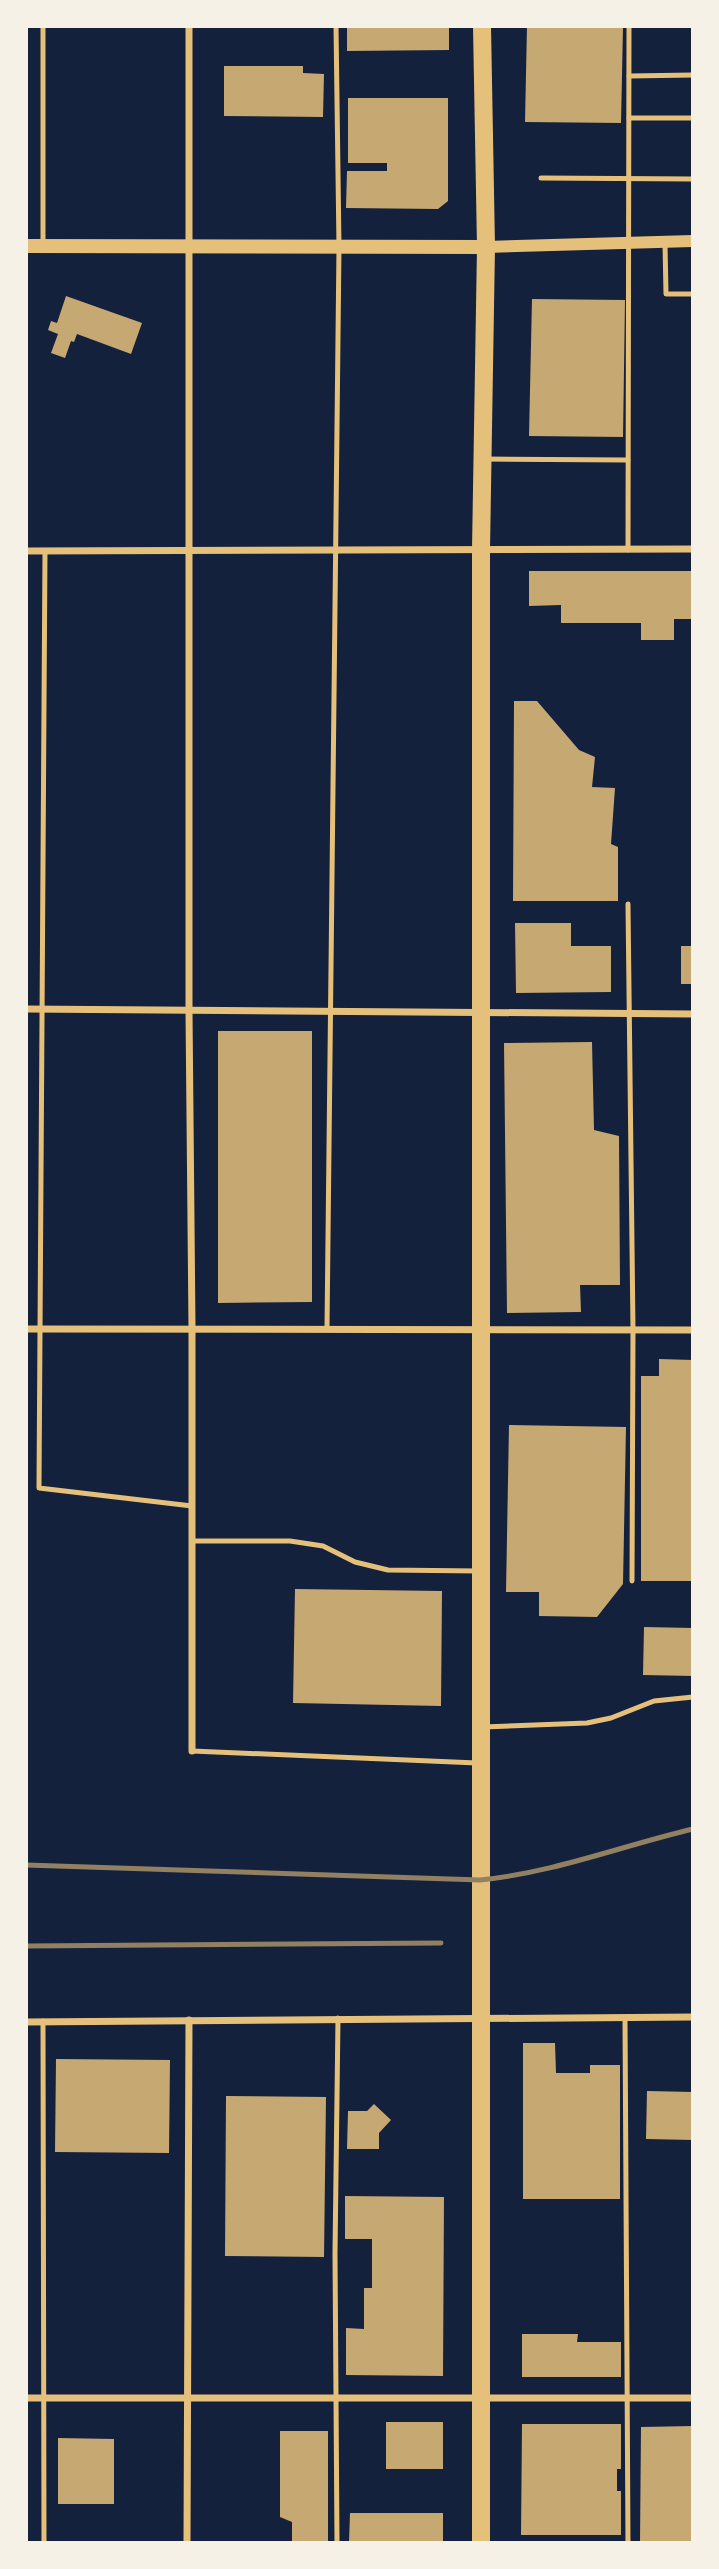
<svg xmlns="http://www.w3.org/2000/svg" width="719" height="2569" font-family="Arial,sans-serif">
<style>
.building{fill:#c6a872}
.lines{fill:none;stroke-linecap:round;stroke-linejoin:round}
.service{stroke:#e5c07b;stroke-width:5}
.minor{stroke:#e5c07b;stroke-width:7}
.tertiary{stroke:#e5c07b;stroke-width:12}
.secondary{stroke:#e5c07b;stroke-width:14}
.primary{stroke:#e5c07b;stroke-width:18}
.rail{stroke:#918062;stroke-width:5}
</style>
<rect width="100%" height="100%" fill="#14213d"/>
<g class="building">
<polygon points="347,26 449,26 449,50 347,51"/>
<polygon points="527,26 623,27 621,123 525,122"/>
<polygon points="224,66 303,66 303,73 324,74 323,117 224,116"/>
<polygon points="348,98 448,98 448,201 438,209 346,208 347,171 387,171 387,163 348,163"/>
<polygon points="66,296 142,323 131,354 77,334 74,342 71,341 65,358 51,353 58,334 48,330 51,321 57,323"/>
<polygon points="532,299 625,300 623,437 529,436"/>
<polygon points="529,571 693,571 693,619 674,619 674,640 641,640 641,623 561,623 561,605 529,606"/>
<polygon points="514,701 537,701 579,750 595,757 592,787 615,788 611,844 618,847 618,901 513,901"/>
<polygon points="515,923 571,923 571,946 611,946 611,992 516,993"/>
<rect x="681" y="946" width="12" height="38"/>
<polygon points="218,1031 312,1031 312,1302 218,1303"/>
<polygon points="592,1042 594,1130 619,1136 620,1285 580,1285 581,1312 507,1313 504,1043"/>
<polygon points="659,1359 693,1360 693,1581 641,1581 641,1376 659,1376"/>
<polygon points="509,1425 626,1427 623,1584 597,1617 539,1616 539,1592 506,1592"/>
<polygon points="295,1589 442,1591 441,1706 293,1703"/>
<polygon points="644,1627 693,1628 693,1676 643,1675"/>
<polygon points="523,2043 555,2043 556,2073 590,2073 590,2065 620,2065 620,2199 523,2199"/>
<polygon points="56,2059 170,2060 169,2153 55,2152"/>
<polygon points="647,2091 693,2092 693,2140 646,2139"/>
<polygon points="226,2096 326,2097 324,2257 225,2256"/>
<polygon points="374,2104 391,2120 379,2133 379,2149 347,2149 348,2111 367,2111"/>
<polygon points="345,2196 444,2197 443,2376 346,2375 346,2328 364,2329 364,2288 372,2288 372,2239 345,2239"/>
<polygon points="522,2334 578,2334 577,2342 621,2342 621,2377 522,2377"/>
<rect x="386" y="2422" width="57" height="47"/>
<polygon points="522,2424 621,2424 621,2469 617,2469 617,2491 621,2491 621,2535 521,2535"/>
<polygon points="693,2426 693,2543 640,2543 641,2427"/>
<polygon points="280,2431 328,2431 328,2543 292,2543 292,2522 280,2517"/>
<polygon points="58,2438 114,2439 114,2504 58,2504"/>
<polygon points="350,2513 443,2513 443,2543 349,2543"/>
</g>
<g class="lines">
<g class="service">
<polyline points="629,76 693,75"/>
<polyline points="629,118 693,118"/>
<polyline points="541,178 693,179"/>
<polyline points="43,243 43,26"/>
<polyline points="665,244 666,294 693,294"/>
<polyline points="484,459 628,460"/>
<polyline points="628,550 629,26"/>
<polyline points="45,551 39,1488 192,1506"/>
<polyline points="628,904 633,1330 632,1581"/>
<polyline points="327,1328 339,247 336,26"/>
<polyline points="192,1541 290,1541 323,1546 355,1562 388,1570 478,1571"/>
<polyline points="483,1727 587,1723 611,1718 654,1701 693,1697"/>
<polyline points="192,1751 477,1763"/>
<polyline points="625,2018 628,2543"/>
<polyline points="43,2021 44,2543"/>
<polyline points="337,2543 335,2253 338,2018"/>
</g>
<g class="minor">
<polyline points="189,26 189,1011 192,1328 192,1751"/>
<polyline points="26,551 693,549"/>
<polyline points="26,1009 693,1014"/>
<polyline points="26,1329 693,1330"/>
<polyline points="26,2022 693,2017"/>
<polyline points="26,2398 693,2398"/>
<polyline points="187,2543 189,2020"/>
</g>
<polyline class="tertiary" points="486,247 693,241"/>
<polyline class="secondary" points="26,246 486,247"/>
<polyline class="primary" points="481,2543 481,550 486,247 482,26"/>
<g class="rail">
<path d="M26,1865l454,15c73,-7 141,-34 213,-51"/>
<polyline points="26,1946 441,1943"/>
</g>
</g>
<rect width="719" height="2569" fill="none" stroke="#f6f1e7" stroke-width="56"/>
</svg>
